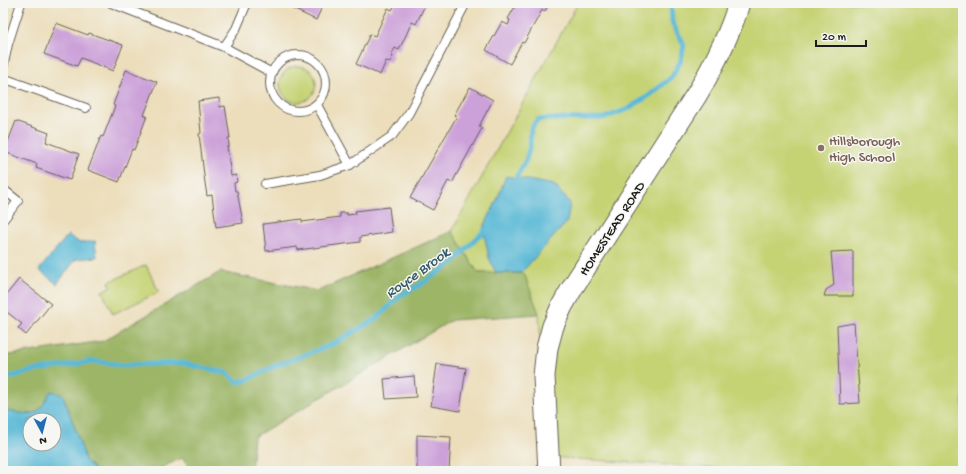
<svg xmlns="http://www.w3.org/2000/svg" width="966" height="474" font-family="'Gochi Hand',sans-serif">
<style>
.green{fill:#c6d375;stroke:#717848}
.forest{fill:#9cb566;stroke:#5c6841;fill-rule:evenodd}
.water{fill:#58b8d6;stroke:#3a6a79;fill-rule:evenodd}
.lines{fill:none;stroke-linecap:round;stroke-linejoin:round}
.stream{stroke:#58b8d6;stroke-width:5}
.building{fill:#cca1d9}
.service-casing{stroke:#656054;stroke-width:10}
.tertiary-casing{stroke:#656054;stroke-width:23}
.service{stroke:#fff;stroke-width:8}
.tertiary{stroke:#fff;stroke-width:21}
.education-dot{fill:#8d6e63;stroke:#f6f6f2;stroke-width:1.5}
.labels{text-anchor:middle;stroke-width:3;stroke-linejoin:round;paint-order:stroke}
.education-label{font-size:14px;fill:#785e54;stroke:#f6f6f2;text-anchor:start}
.street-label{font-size:14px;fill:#1c1c1c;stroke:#f6f6f2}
.water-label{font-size:15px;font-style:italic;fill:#345a66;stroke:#f6f6f2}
</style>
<rect width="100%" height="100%" fill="#f6f6f2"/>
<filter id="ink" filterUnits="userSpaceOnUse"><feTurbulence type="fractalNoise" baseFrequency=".025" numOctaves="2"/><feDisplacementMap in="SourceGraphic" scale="8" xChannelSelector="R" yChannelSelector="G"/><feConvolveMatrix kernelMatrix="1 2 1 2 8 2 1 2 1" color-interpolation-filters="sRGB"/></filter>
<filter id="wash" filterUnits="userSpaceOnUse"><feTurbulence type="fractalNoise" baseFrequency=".012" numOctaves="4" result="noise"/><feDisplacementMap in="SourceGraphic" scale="16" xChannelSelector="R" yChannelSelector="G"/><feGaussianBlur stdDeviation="0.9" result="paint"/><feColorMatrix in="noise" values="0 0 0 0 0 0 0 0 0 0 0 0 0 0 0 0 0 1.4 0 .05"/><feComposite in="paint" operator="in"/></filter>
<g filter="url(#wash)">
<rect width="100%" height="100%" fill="#ecdebb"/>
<g class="green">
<polygon points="578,3 963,3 963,471 763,471 546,457 539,314 524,274 478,273 452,231"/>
<circle cx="298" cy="84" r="18"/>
<polygon points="146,265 159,292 113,314 102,291 110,287 109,282"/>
</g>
<path class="forest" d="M452,231l26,42h46l15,41 -87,6 -198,117 -3,34h-58l-11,-13 -28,13h-151v-115l100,-15 117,-69 98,19zM30,420h24v24h-24z"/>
<g class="water">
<polygon points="506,176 554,185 570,203 567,222 521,273 496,273 489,258 483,229 496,202"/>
<polygon points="68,235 80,243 95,241 97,257 76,259 57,284 39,270"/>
<path d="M52,391l11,4 20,56 2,9 11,11h-93v-60c12,-1 27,8 37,-2 4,-4 7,-12 10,-17zM30,420h24v24h-24z"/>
</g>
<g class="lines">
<g class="stream">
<polyline points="513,183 526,160 530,146 531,129 537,120 547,119 604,118 628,109 650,95 672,77 681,60 684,45 672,22 671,3"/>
<polyline points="3,379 32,371 71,365 92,361 123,365 182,363 227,373 237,382 247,380 277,365 331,345 376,319 401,295 423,283 452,263 487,228"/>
</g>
</g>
<g id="blocks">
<g class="building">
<polygon points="293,3 324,3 316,20 291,8"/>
<polygon points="396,3 426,3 416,24 412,22 399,50 395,48 391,55 393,56 390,62 386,61 380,75 356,64 370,34 375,36 388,8 392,10"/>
<polygon points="517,3 549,3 545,11 542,10 524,43 522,42 510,64 486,50 502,22 508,25 510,20 508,19"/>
<polygon points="56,23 88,35 89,33 123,45 113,71 81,58 77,66 44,54"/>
<polygon points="126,70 157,82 144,115 147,116 134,150 132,149 119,182 88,170 101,136 103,137 115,106 113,105"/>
<polygon points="470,87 493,100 479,126 482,128 452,183 448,181 433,210 410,198 457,116 454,115"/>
<polygon points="219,98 220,107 225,106 230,138 228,138 229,146 227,146 231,176 236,175 237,182 234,183 235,191 237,191 243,223 216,227 212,195 207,196 205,183 199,134 201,133 198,101"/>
<polygon points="16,121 49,133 46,142 79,154 70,180 36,168 37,164 4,152"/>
<polygon points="389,207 392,232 360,237 360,242 298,250 297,247 266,251 263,224 302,219 302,222 340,217 340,213 347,213 347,215 356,214 355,211"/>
<polygon points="853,251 853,296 824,296 826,290 834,285 831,252"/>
<polygon points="19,279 51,304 26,335 18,328 22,324 3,309 3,299"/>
<polygon points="854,323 860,403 840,404 837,326"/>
<polygon points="437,364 466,368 460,411 431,406"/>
<polygon points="414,376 416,397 386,399 384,379"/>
<polygon points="417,435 451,437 449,471 417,471"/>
</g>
</g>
</g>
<g filter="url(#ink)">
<use href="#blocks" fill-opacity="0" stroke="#656054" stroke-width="1"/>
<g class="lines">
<defs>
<g id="service">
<polyline points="111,3 224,47 272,73"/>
<polyline points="224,47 236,29 247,3"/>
<circle cx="298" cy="83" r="28"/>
<polyline points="3,68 8,44 21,3"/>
<polyline points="3,78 86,108"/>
<polyline points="317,105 350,165"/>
<polyline points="265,184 320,175 350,165 392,136 409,113 466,3"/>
<polyline points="3,189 18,201 3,220"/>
</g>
<path id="tertiary" d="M549,471l-5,-95 3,-28 6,-22 9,-20 12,-21 123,-191c17,-29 33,-59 42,-91"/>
</defs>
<use href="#service" class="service-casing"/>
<use href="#tertiary" class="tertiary-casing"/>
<use href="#service" class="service"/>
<use href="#tertiary" class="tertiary"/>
</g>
</g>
<circle class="education-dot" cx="821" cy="148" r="4"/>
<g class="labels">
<g class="education-label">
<text x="829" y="145">Hillsborough<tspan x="829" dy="16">High School</tspan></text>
</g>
<g class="street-label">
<text transform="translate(611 228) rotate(-57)" y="5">HOMESTEAD ROAD</text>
</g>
<g class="water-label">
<text transform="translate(417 272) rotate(-36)" y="5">Royce Brook</text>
</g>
</g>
<rect width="966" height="474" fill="none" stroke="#f6f6f2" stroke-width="16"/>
<g transform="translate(42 432) rotate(173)"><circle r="19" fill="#f6f6f2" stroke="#9f9f9c"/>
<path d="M0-3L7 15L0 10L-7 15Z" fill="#1f6fb2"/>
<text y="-6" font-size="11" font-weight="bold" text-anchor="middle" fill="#1c1c1c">N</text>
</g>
<path d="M816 40v6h50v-6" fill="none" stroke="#1c1c1c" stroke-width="2"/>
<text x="822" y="40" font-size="12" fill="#1c1c1c" stroke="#f6f6f2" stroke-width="3" paint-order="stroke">20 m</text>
</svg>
